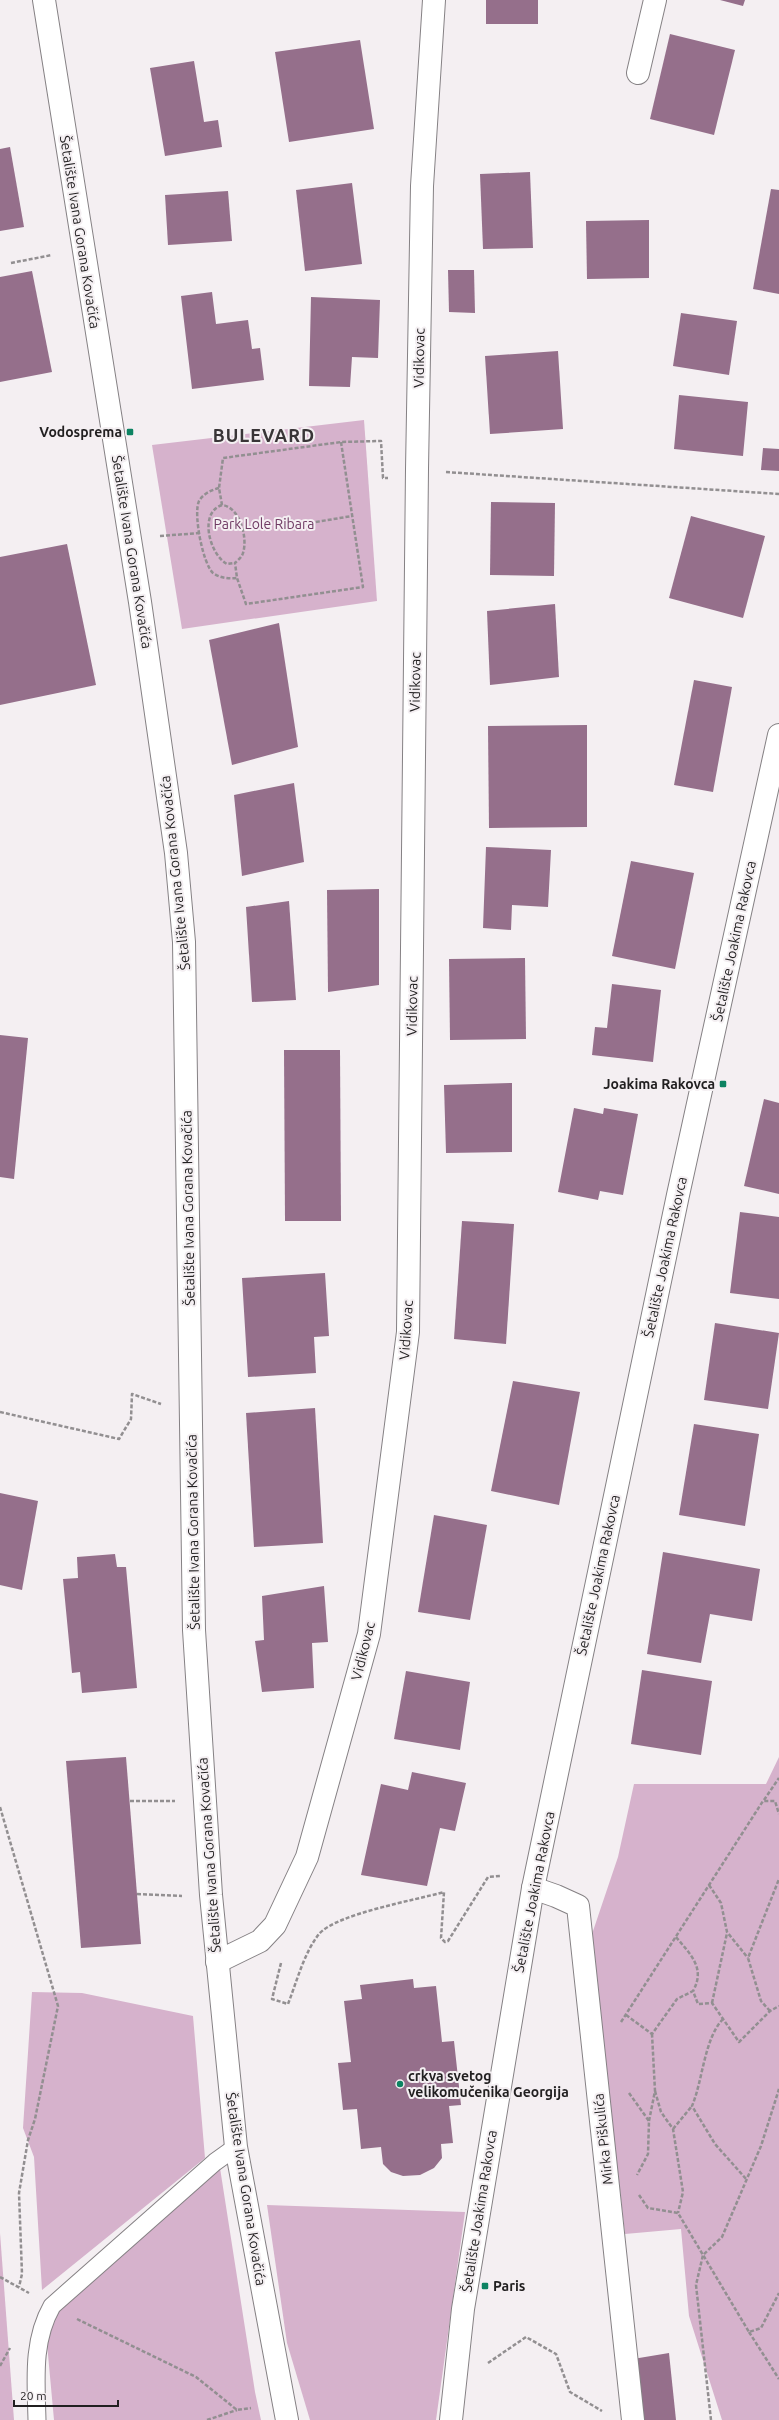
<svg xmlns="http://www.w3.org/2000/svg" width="779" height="2420" font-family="Ubuntu,sans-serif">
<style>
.green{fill:#d6b2cc}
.building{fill:#956f8b}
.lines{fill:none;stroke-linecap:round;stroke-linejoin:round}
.service-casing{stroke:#858184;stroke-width:19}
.minor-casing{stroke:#858184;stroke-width:24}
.tertiary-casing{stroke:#858184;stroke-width:24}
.path{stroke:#928f91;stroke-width:2.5;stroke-dasharray:4 2;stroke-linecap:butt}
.service{stroke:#fff;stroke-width:17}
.minor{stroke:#fff;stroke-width:22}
.tertiary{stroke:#fff;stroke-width:22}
.poi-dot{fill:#0d8362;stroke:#f4eff2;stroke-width:1.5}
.labels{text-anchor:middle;stroke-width:4;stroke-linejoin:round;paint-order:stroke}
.street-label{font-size:14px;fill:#211f20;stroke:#f4eff2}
.poi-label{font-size:14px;font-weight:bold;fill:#211f20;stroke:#f4eff2;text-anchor:end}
.park-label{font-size:14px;fill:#6f3a63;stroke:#f4eff2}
.district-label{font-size:18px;font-weight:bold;letter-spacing:1px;fill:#393537;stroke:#f4eff2}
</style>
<rect width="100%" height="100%" fill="#f4eff2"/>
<g class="green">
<polygon points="364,420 377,601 182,629 152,445"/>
<polygon points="779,1757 779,2420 722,2420 689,2316 681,2229 625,2234 591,1937 618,1857 634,1784 766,1784"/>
<polygon points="32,1992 82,1993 193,2016 205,2158 42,2290 34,2157 23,2128"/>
<polygon points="220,2168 255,2392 261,2420 54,2420 45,2322"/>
<polygon points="267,2205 465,2212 436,2420 310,2420 287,2343"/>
<polygon points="0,2233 14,2420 0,2420"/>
</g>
<g class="building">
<rect x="486" y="0" width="52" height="24"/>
<polygon points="720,0 745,0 743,6"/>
<polygon points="670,34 735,50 714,135 650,119"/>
<polygon points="360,40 374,129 289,142 275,52"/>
<polygon points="194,61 204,122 218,120 222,147 165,156 150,68"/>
<polygon points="10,147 24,227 0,231 0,149"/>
<polygon points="530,172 533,248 483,249 480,174"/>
<polygon points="352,183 362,264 305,271 296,190"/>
<polygon points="771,189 779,190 779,294 753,289"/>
<polygon points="228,191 232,241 168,245 165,195"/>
<polygon points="649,220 649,278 587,279 586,221"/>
<polygon points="448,270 474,270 475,313 449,312"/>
<polygon points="32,271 52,372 0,382 0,277"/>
<polygon points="212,292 216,324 248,320 252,349 260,348 264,380 192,389 181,296"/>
<polygon points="311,297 380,300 378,358 352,357 350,387 309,386"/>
<polygon points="681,313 737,321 729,375 673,366"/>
<polygon points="558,351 563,429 490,434 485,356"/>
<polygon points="679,395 748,402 743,456 674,449"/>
<polygon points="763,448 779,449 779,471 761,470"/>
<polygon points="491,502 555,503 554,576 490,575"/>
<polygon points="691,516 765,536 743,618 669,598"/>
<polygon points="67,544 96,685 0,705 0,557"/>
<polygon points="555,604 559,677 490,685 487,611"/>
<polygon points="279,623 298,747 232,765 209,640"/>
<polygon points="694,680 732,687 713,792 674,785"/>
<polygon points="587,725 587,827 489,828 488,726"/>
<polygon points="294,783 304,862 242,876 234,795"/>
<polygon points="486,847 551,850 548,907 512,905 511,930 483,928"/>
<polygon points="631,861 694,873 675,969 612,956"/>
<polygon points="379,889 379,985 328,992 327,890"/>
<polygon points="289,901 296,1000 252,1002 246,907"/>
<polygon points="525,958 526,1039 450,1040 449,959"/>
<polygon points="612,984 661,990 653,1062 592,1055 595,1027 607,1028"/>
<polygon points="0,1035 28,1038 14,1179 0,1177"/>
<polygon points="284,1050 340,1050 341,1221 285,1221"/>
<polygon points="512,1083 512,1152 446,1153 444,1085"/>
<polygon points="764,1099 779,1103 779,1194 744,1186"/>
<polygon points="574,1108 603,1114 604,1108 638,1114 623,1195 600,1191 598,1200 558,1192"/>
<polygon points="740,1212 779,1217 779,1299 730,1293"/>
<polygon points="462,1221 514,1224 506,1344 454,1339"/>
<polygon points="325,1273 329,1336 314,1337 316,1373 248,1377 242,1278"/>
<polygon points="715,1323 779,1333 768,1409 704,1400"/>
<polygon points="513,1381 580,1392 559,1505 491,1491"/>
<polygon points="315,1408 323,1543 254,1547 246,1413"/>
<polygon points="694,1424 759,1434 745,1526 679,1515"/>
<polygon points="0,1493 38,1501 22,1590 0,1585"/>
<polygon points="434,1515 487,1525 470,1620 418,1612"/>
<polygon points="663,1552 760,1569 752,1621 710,1614 701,1663 647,1654"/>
<polygon points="115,1554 117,1567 126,1567 137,1688 82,1693 80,1672 72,1673 63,1579 78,1578 77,1557"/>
<polygon points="324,1586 328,1642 312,1643 314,1688 262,1692 255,1641 264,1640 262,1596"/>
<polygon points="642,1670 712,1681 701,1755 631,1744"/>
<polygon points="406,1671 470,1682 460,1750 394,1739"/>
<polygon points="126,1757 141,1944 81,1948 66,1761"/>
<polygon points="412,1772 466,1783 455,1831 440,1828 427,1886 361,1875 381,1784 408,1790"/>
<polygon points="413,1979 414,1988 436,1986 442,2042 454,2041 461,2105 449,2106 453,2143 441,2144 442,2158 434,2168 420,2175 403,2176 391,2172 383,2164 381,2147 361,2149 357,2109 343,2110 338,2063 351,2062 344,2001 362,1999 360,1985"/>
<polygon points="669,2353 676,2420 639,2420 633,2359"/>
</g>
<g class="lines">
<defs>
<path id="service" d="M37,2420c-1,-40 -5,-79 15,-114l163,-144 21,-15"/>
<g id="minor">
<polyline points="638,73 655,0"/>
<polyline points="533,1888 556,1896 578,1906 633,2420"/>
<polyline points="217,1962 260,1941 275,1925 307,1857 369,1634 408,1332 417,469 422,186 434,0"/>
</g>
<g id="tertiary">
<polyline points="44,0 140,602 176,853 184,942 194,1630 211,1895 236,2147 287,2420"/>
<polyline points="451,2420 463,2309 533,1888 678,1195 779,735"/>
</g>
</defs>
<use href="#service" class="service-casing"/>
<use href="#minor" class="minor-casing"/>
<use href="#tertiary" class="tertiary-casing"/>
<g class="path">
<polyline points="11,263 52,255"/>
<path d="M341,442l22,145 -117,17 -9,-26 -2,-15c3,-3 7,-6 8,-10 5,-15 -3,-46 -21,-48l-3,-17 4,-30 118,-16 40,-1 2,37h5"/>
<polyline points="446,472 779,494"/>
<path d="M219,488c-8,2 -16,6 -20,13 -6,13 4,63 14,72 7,5 16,6 24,5"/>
<path d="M222,505c-24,8 -12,50 5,59l8,-1"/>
<polyline points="304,524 352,516"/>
<polyline points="160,536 200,533"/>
<polyline points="0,1412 119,1439 131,1419 132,1394 161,1404"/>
<polyline points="764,1800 779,1778"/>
<polyline points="130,1801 175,1801"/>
<polyline points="0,1807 58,2006 35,2119 28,2140 19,2193 22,2274 19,2287"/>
<polyline points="709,1885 721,1903 727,1932 748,1958"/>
<polyline points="137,1894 182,1896"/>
<path d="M676,1937c14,17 30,31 17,54"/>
<path d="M281,1963l-9,36 16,5c9,-23 16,-51 31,-70 17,-20 97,-34 125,-42l-3,46 4,4 3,-1 40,-64 12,-1"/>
<polyline points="712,2003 727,1933"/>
<polyline points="770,2011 761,2001 748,1958 779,1879"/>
<polyline points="626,2015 652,2034 677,1999 693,1991 698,2004 712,2003 739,2042 770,2011 779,2006"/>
<path d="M723,2019c-19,20 -20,61 -31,87l23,38 32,36"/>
<polyline points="621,2022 763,1801 775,1801 779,1814"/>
<polyline points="655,2091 661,2112 673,2129 683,2192 678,2213"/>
<polyline points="629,2093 649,2121 648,2154 637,2175"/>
<polyline points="649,2121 655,2091 652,2034"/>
<polyline points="673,2129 692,2106"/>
<polyline points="639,2195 648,2208 678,2213 749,2332 761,2328 779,2293"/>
<polyline points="0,2277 29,2293"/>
<polyline points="77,2319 196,2377 237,2410 251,2408"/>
<polyline points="749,2332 779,2379"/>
<polyline points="488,2363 526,2337 556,2354 570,2392 602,2411"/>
<polyline points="0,2366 10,2348"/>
<polyline points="207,2420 237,2410"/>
<polyline points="711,2420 696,2285 703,2255 722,2237 761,2146 779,2089"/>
</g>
<use href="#service" class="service"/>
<use href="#minor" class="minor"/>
<use href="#tertiary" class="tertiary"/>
</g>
<g class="poi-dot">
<rect x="126" y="428" width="8" height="8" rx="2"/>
<rect x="719" y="1080" width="8" height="8" rx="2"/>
<circle cx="400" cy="2084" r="4"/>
<rect x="481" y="2282" width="8" height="8" rx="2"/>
</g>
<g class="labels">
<g class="street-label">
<text transform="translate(80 232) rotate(81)" y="5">Šetalište Ivana Gorana Kovačića</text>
<text transform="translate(419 358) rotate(-89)" y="5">Vidikovac</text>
<text transform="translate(132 552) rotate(81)" y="5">Šetalište Ivana Gorana Kovačića</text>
<text transform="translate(415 682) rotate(-89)" y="5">Vidikovac</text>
<text transform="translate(175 873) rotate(-96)" y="5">Šetalište Ivana Gorana Kovačića</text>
<text transform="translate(734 941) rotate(-78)" y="5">Šetalište Joakima Rakovca</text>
<text transform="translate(412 1006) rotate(-89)" y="5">Vidikovac</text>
<text transform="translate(188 1208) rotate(-91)" y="5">Šetalište Ivana Gorana Kovačića</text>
<text transform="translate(665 1257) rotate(-78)" y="5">Šetalište Joakima Rakovca</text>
<text transform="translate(406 1330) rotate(-86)" y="5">Vidikovac</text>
<text transform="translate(193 1532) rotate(-91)" y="5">Šetalište Ivana Gorana Kovačića</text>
<text transform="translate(598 1575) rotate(-78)" y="5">Šetalište Joakima Rakovca</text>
<text transform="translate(363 1651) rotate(-76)" y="5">Vidikovac</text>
<text transform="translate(209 1855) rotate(-94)" y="5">Šetalište Ivana Gorana Kovačića</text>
<text transform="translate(534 1892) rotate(-79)" y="5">Šetalište Joakima Rakovca</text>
<text transform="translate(603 2139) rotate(-96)" y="5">Mirka Piškulića</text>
<text transform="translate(246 2189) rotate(81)" y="5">Šetalište Ivana Gorana Kovačića</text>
<text transform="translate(479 2211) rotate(-81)" y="5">Šetalište Joakima Rakovca</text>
</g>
<g class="poi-label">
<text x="122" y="437">Vodosprema</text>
<text x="715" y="1089">Joakima Rakovca</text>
<text x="408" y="2081" text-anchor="start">crkva svetog<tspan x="408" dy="16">velikomučenika Georgija</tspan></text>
<text x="493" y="2291" text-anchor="start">Paris</text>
</g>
<g class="park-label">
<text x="264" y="529">Park Lole Ribara</text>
</g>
<g class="district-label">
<text x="264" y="442">BULEVARD</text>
</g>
</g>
<path d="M14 2400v6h104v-6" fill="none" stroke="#211f20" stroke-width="2"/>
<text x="20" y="2400" font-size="12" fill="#211f20" stroke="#f4eff2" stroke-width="3" paint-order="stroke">20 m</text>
</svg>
